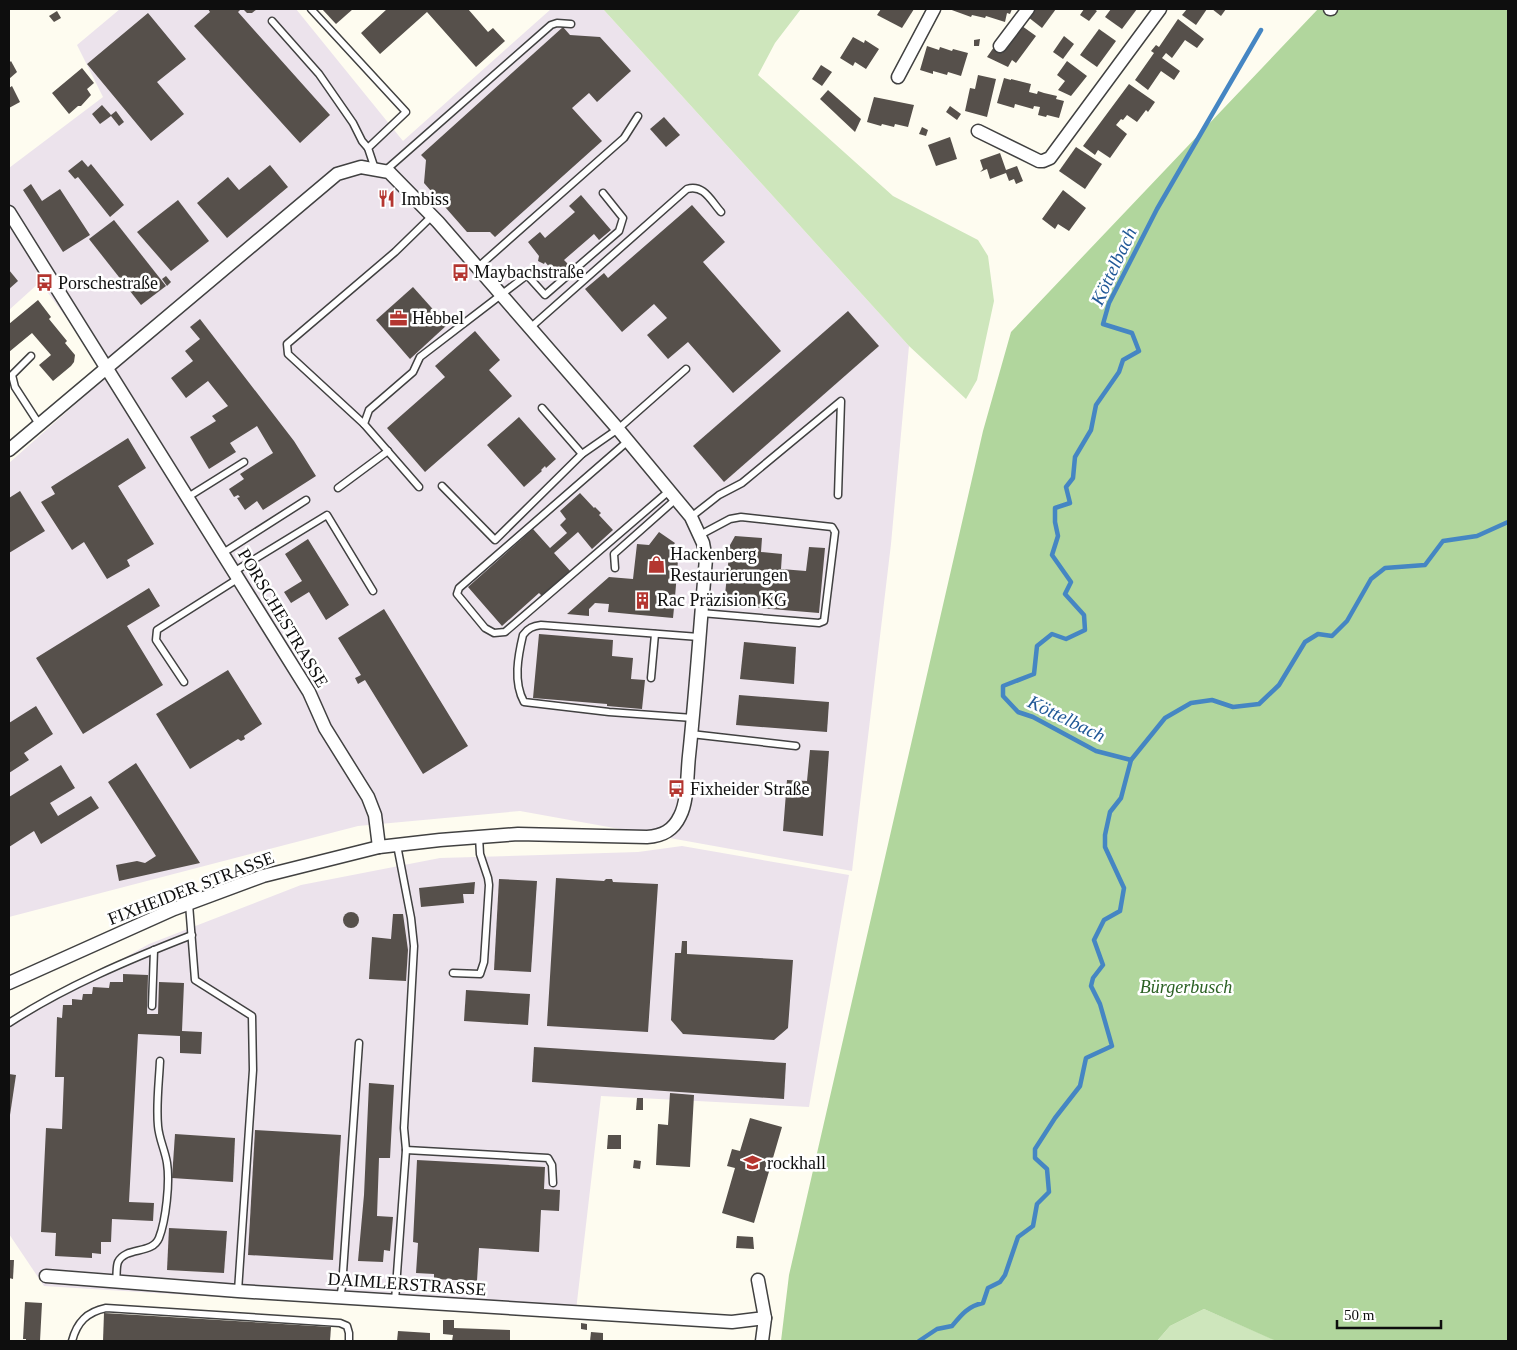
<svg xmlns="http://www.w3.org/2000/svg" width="1517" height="1350" font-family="'Times New Roman',serif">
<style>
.industrial{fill:#ece3ec}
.green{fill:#cee6bc}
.forest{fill:#b1d69d}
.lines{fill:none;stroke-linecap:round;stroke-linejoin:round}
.stream{stroke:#4586c3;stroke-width:4.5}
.building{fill:#56504b}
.lane-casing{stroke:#414141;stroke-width:9}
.street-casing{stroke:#414141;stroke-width:15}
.lane{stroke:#fff;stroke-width:6}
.street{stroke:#fff;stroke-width:12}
.labels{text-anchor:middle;stroke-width:5;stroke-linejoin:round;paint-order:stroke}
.poi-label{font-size:18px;fill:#0e0e0e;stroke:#fff;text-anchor:start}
.street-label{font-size:18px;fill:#0e0e0e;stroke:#fff}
.park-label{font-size:18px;font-style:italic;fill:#2b6123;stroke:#fff}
.water-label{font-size:19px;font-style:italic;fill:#215997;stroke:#fff}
</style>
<rect width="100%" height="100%" fill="#fefcf0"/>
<g class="industrial">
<polygon points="120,9 296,9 403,141 551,9 603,9 909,346 891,544 852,871 520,811 358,826 9,917 9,463 106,377 96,358 40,282 9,310 9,168 103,97 77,45"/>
<polygon points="682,846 849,875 809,1107 601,1096 575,1319 44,1286 9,1234 9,1022 149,944 301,885 440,858 638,852"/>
</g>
<g class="green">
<polygon points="603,9 801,9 775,43 758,75 893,196 978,240 988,256 994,301 977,380 966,399 909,346"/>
<polygon points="1204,1309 1277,1341 1157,1341 1170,1326"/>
</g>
<polygon class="forest" points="1318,9 1508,9 1508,1341 1276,1341 1204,1309 1170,1326 1157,1341 781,1341 789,1275 983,431 1011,332"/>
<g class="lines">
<g class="stream">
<polyline points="1131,760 1165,718 1191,703 1212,700 1233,707 1259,704 1279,685 1305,642 1318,634 1332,636 1347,621 1371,579 1385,568 1425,565 1443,541 1477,536 1508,522"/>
<path d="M919,1341l18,-12 15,-3c9,-11 16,-20 31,-23l5,-15 12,-6 5,-7 13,-38 15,-11 4,-22 12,-12 -2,-23 -12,-11v-9l20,-31 25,-32 6,-28 26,-12 -12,-42 -9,-18 2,-8 10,-13 -9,-25 10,-20 16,-9 4,-23 -19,-41v-12l5,-23 11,-14 10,-38 -35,-9 -63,-34 -15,-5 -15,-16v-10l31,-12 3,-28 15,-12 14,5 19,-9 -1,-15 -19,-21 6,-12 -19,-27 6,-19 -3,-14v-14l15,-5 -4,-16 7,-9 2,-21 16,-27 5,-25 23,-33 4,-12 16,-9 -7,-18 -29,-9 6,-21 48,-94 104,-179"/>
</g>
</g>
<g class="building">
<polygon points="208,9 241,9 238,12 330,115 300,143 194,26 210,12"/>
<polygon points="243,9 257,9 252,13 247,13"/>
<polygon points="322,9 353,9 336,24"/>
<polygon points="387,9 468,9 488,32 493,28 505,41 476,67 427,12 380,54 361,33"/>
<polygon points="881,9 914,9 902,28 877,15"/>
<polygon points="949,9 1012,9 1010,14 1007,13 1005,22 986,16 985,18 972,15 971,17"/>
<polygon points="1034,9 1056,9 1042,28 1028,17"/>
<polygon points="1084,9 1094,9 1097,11 1089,21 1080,15"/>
<polygon points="1111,9 1137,9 1122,29 1105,17"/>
<polygon points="1187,9 1207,9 1196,25 1182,15"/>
<polygon points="1212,9 1226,9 1221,16"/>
<polygon points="57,11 61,18 54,22 49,16"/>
<polygon points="148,13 186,59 157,82 184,114 151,141 87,64"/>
<polygon points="1178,19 1204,39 1197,48 1185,40 1172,58 1166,53 1162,58 1180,71 1174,80 1161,71 1148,90 1135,80 1154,53 1151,51 1156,45 1159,47"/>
<polygon points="1022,26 1036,36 1016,63 1012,60 1008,67 987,57 994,47 1002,53"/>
<polygon points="563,27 570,35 600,37 631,71 597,102 589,93 572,108 602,141 495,237 490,232 467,232 424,183 426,160 421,155"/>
<polygon points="1099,29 1116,41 1097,67 1080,55"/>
<polygon points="1064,36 1074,44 1063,59 1053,52"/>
<polygon points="853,37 864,43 865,40 879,49 866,69 855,62 853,66 840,58"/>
<polygon points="980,39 979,46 974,46 974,40"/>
<polygon points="927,46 939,50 940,47 952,51 953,49 968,53 961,76 948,72 947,75 933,71 933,74 920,70"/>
<polygon points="11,61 17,72 9,79 9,63"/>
<polygon points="1067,61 1087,76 1071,96 1058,90 1065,81 1057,75"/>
<polygon points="821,65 832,72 822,86 812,79"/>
<polygon points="82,68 94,83 87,89 91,95 81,106 78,106 69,114 52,93"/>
<polygon points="978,75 996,79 987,117 965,111 970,88 975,89"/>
<polygon points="1004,78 1011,80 1011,79 1031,84 1029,92 1037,94 1038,91 1044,93 1057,96 1056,99 1064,101 1059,118 1047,115 1046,117 1038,115 1040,107 1034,106 1033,109 1015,104 1014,108 997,103"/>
<polygon points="1129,84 1155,102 1148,112 1146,110 1137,122 1127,115 1123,120 1121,119 1116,125 1127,134 1110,158 1098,150 1095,155 1083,146"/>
<polygon points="12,86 20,102 9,108 9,88"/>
<polygon points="828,90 861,119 855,132 820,99"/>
<polygon points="874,97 914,105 908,127 895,124 894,127 882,124 881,126 867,122"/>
<polygon points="102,105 111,115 116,111 124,122 119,126 111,116 100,124 92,114"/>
<polygon points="950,106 961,114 957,120 946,112"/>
<polygon points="664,117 680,135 666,147 650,129"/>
<polygon points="922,127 928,130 926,136 919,134"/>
<polygon points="950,137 957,159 936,166 928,145"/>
<polygon points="1076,147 1102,164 1085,189 1059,171"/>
<polygon points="1000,153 1006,170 1017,166 1023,181 1016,184 1014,179 1009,181 1006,173 990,179 987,169 980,172 983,169 980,160"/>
<polygon points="82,160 88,167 91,164 124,205 110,217 78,177 75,179 68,171"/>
<polygon points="270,165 288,187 227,238 197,203 228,177 239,190"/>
<polygon points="31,184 42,201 60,189 90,235 63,252 23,190"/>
<polygon points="1063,190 1086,208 1069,231 1058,224 1055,229 1042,219"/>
<polygon points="581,195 611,230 599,240 594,234 564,260 570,266 558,277 545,262 544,264 538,261 539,256 528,242 540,232 545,238 575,212 569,206"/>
<polygon points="178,200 209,241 171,271 137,232"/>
<polygon points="692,205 725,242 703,262 781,351 733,393 688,342 668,359 647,335 667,318 654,304 622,332 585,289 604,273 608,278"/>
<polygon points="114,220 166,286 141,305 89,239"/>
<polygon points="9,270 18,281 9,289"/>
<polygon points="166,276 171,282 167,286 162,279"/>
<polygon points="413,287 447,325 410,359 376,320"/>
<polygon points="38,300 51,317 49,319 67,341 65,343 75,355 74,362 71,366 53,381 39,365 51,355 32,333 9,352 9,324"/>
<polygon points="848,311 879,346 724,482 693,446"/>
<polygon points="200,319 294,441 316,476 263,510 257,501 245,510 237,498 240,497 238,495 234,497 229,489 244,479 240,474 273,453 257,426 230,443 236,452 209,469 190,437 216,421 212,416 228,406 208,381 186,398 171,378 193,361 185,351 200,339 190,327"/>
<polygon points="475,331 500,360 489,370 512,396 425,472 387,428 445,377 435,366"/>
<polygon points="519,417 556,459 546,468 545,466 541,470 542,471 524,487 487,445"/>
<polygon points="128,438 146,468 118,486 154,544 127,560 130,566 107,579 84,542 72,550 41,502 55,494 51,487"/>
<polygon points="20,491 45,531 9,553 9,498"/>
<polygon points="580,493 594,508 595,507 601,513 599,515 613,530 592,549 578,532 554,553 571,572 543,597 539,593 502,626 468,587 533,529 550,548 567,533 560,525 566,519 560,511"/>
<polygon points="659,532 675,543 672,547 679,548 675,597 679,603 674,608 673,618 608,612 609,604 595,603 589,609 589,616 567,614 609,577 633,579 637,544 649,545"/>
<polygon points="735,536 762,538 761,552 782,554 781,569 806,571 809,547 825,548 819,613 724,605 730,545"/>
<polygon points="308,539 349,605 326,620 309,592 291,603 284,592 302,581 285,554"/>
<polygon points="149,588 160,606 127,626 163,685 83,734 36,658"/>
<polygon points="384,609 468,746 423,774 365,680 358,684 355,678 361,675 338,638"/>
<polygon points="539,634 613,640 612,656 633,658 631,679 645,680 642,709 607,706 607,704 533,698"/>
<polygon points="744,642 796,647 794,684 740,679"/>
<polygon points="228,670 262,724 244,736 245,739 241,741 238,739 190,769 156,714"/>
<polygon points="739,695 829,702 827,732 736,725"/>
<polygon points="36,706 53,734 24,753 29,760 9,773 9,723"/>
<polygon points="810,750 829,751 823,836 783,831 787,780 807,781"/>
<polygon points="136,763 200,863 119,881 116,865 137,861 145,863 156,856 108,782"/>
<polygon points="61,765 75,788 50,803 58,816 91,796 99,808 41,844 34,831 9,847 9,797"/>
<polygon points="556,878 604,881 606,879 612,879 613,882 658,884 648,1032 547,1026"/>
<polygon points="499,879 537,881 531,972 494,970"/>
<polygon points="475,882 474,894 463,894 464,903 421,907 419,888"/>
<circle cx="351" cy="920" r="8"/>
<polygon points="393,914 403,914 408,950 406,981 369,979 372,937 391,939"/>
<polygon points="682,941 687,941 687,954 793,960 788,1028 774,1040 683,1034 671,1020 675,953 681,953"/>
<polygon points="123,974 148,975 147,1014 158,1014 159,982 184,983 182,1031 202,1032 201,1054 180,1053 180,1036 138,1034 129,1202 154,1203 153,1221 112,1219 111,1242 101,1242 101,1254 92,1253 92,1258 55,1256 56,1233 41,1232 46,1128 62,1129 64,1077 55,1077 57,1017 62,1018 63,1005 72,1005 72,999 82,1000 83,994 92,994 93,987 109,988 110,982 123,982"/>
<polygon points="466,990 530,994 528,1025 464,1021"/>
<polygon points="534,1047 786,1063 784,1099 532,1082"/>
<polygon points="9,1074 16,1075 10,1115 9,1115"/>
<polygon points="369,1083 394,1085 390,1158 379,1158 377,1216 393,1217 390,1251 384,1250 383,1262 358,1261 364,1195"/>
<polygon points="670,1093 694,1095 690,1167 656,1165 658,1124 668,1125"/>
<polygon points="637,1098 643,1098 643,1110 636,1110"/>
<polygon points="750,1118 782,1127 754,1223 722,1213 735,1168 727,1166 732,1149 740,1151"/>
<polygon points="255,1130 341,1135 333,1260 248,1255"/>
<polygon points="175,1134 235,1138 233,1182 172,1178"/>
<polygon points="608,1135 621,1135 621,1149 607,1149"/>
<polygon points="417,1160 545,1167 544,1189 560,1190 559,1211 541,1210 539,1252 479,1248 477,1281 434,1279 434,1274 416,1273 418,1243 413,1242"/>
<polygon points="634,1160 641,1161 640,1169 633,1168"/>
<polygon points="169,1228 227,1231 224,1273 167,1270"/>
<polygon points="737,1236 753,1237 754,1249 736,1248"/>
<polygon points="9,1260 14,1260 13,1279 9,1278"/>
<polygon points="25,1302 42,1303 40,1341 26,1341 26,1339 23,1339"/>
<polygon points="104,1313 331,1327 330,1341 103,1341"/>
<polygon points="443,1320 454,1320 454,1328 510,1330 510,1341 452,1341 453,1335 443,1334"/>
<polygon points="581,1323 587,1324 587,1330 581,1329"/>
<polygon points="398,1331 430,1333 430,1341 397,1341"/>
<polygon points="591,1332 603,1333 603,1341 590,1341"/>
</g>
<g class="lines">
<defs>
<g id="lane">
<polyline points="311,9 406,112 368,148 375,169"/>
<polyline points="272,21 319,74 353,123 362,141 368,148"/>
<polyline points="386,170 551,25 557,23 571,24"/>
<polyline points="477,268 624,138 638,116"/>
<path d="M530,328l157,-139c17,-5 24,12 34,23"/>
<polyline points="31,356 12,375 15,387 39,424"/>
<polyline points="542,408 582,454"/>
<polyline points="364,424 288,354 287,344 395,252 432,216"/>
<polyline points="628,441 459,588 457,594 485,628 494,633 505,632 669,491"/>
<polyline points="442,486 495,540 582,454 618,429 686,369"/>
<polyline points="419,487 364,424 369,410 413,372 420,357 527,275 545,295 619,231 623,218 603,193"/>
<polyline points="338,488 388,451"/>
<polyline points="188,497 244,462"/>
<polyline points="691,517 719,495 742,483 841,401 838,495"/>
<polyline points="700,535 730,519 741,517 832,527 835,532 824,621 819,623 701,613"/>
<polyline points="223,553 306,500"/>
<polyline points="615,568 614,554 676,499"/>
<polyline points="235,571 327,515 373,591"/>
<polyline points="651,678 655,634"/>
<polyline points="184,682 156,640 157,630 239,578"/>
<path d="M693,718l-84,-6 -85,-10c-11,-20 -6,-46 -1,-67 5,-7 10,-9 18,-10l158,12"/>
<polyline points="691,734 796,746"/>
<polyline points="189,904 195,980 252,1016 253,1070 238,1291"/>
<polyline points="453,973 480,974 484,962 489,885 488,878 480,854 479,837"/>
<polyline points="152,1006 154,950"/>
<path d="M9,1023c55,-36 121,-64 183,-88"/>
<polyline points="406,1150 548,1158 552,1165 553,1183"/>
<path d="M116,1281c1,-5 0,-14 2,-19 8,-16 34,-7 41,-24 7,-18 11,-56 8,-75 -2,-13 -8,-24 -9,-37 -2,-21 1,-44 2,-65"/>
<polyline points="340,1297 342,1287 359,1043"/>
<polyline points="395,1301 406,1150 404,1128 414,946 411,918 397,845"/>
<path d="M72,1341c5,-19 15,-29 34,-33l234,15 7,3 2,7v8"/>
</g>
<g id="street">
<polyline points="1330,9 1331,9"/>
<polyline points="1000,46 1028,9"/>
<polyline points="898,77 934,9"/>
<polyline points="978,131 1039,161 1043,161 1050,158 1160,9"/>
<polyline points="9,212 309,692 325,728 368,797 375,815 379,847"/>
<path d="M9,450l328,-276 24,-7 28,5 49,50 180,207 73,88 12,26 3,16c-6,66 -10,132 -17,197 -2,18 -1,45 -9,60 -7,15 -18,20 -33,21l-129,-3 -78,6 -61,7 -116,29 -89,33 -165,74"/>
<polyline points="46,1276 238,1291 732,1322 765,1318"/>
<polyline points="758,1280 765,1318 762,1341"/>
</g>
</defs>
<use href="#lane" class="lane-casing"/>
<use href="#street" class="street-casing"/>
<use href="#lane" class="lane"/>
<use href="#street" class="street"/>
</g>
<defs>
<symbol id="restaurant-bare" viewBox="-9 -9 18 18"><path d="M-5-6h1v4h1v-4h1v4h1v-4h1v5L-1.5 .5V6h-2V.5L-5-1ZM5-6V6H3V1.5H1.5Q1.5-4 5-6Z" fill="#b43630" stroke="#fff" stroke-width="2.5" paint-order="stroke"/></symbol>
<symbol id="bus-bare" viewBox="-9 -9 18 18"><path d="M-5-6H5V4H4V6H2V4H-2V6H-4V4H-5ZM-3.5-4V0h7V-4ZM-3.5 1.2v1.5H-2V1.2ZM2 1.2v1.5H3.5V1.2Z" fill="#b43630" stroke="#fff" stroke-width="2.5" paint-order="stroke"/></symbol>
<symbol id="office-bare" viewBox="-9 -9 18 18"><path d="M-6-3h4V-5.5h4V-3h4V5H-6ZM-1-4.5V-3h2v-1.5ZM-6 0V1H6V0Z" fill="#b43630" stroke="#fff" stroke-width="2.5" paint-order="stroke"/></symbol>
<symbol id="shop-bare" viewBox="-9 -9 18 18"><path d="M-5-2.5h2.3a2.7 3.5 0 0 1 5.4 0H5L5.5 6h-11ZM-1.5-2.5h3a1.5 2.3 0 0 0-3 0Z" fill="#b43630" stroke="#fff" stroke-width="2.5" paint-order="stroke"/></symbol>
<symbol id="building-bare" viewBox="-9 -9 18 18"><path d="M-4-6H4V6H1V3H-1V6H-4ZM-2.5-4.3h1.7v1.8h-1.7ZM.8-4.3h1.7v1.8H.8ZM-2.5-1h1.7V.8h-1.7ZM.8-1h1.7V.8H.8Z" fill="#b43630" stroke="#fff" stroke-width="2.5" paint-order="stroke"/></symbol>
<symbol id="school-bare" viewBox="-9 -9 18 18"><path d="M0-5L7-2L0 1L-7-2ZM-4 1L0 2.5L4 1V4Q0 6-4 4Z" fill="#b43630" stroke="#fff" stroke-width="2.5" paint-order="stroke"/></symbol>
</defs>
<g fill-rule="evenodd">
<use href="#restaurant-bare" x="374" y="186" width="25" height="25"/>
<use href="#bus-bare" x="448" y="260" width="25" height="25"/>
<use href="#bus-bare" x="32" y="270" width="25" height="25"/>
<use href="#office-bare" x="386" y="306" width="25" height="25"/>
<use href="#shop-bare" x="644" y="552" width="25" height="25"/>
<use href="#building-bare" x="630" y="588" width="25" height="25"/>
<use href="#bus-bare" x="664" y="776" width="25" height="25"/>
<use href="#school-bare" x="740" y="1150" width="25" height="25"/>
</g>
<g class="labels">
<g class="poi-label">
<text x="401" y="205">Imbiss</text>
<text x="474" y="278">Maybachstraße</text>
<text x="58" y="289">Porschestraße</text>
<text x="412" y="324">Hebbel</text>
<text x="670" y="560">Hackenberg<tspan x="670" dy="21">Restaurierungen</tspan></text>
<text x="657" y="606">Rac Präzision KG</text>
<text x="690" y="795">Fixheider Straße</text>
<text x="767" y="1169">rockhall</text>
</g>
<g class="street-label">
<text transform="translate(283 618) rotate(59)" y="6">PORSCHESTRASSE</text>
<text transform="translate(191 888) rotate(-21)" y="6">FIXHEIDER STRASSE</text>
<text transform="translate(407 1284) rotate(4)" y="6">DAIMLERSTRASSE</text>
</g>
<g class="park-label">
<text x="1186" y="993">Bürgerbusch</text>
</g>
<g class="water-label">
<text transform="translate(1113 266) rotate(-65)" y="7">Köttelbach</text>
<text transform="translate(1067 718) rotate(26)" y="7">Köttelbach</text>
</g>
</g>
<rect width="1517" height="1350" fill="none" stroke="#0e0e0e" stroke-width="20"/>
<path d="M1337 1320v8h104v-8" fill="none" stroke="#0e0e0e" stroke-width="2.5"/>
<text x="1344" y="1320" font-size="15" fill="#0e0e0e" stroke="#ffffff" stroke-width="4" paint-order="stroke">50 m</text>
</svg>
